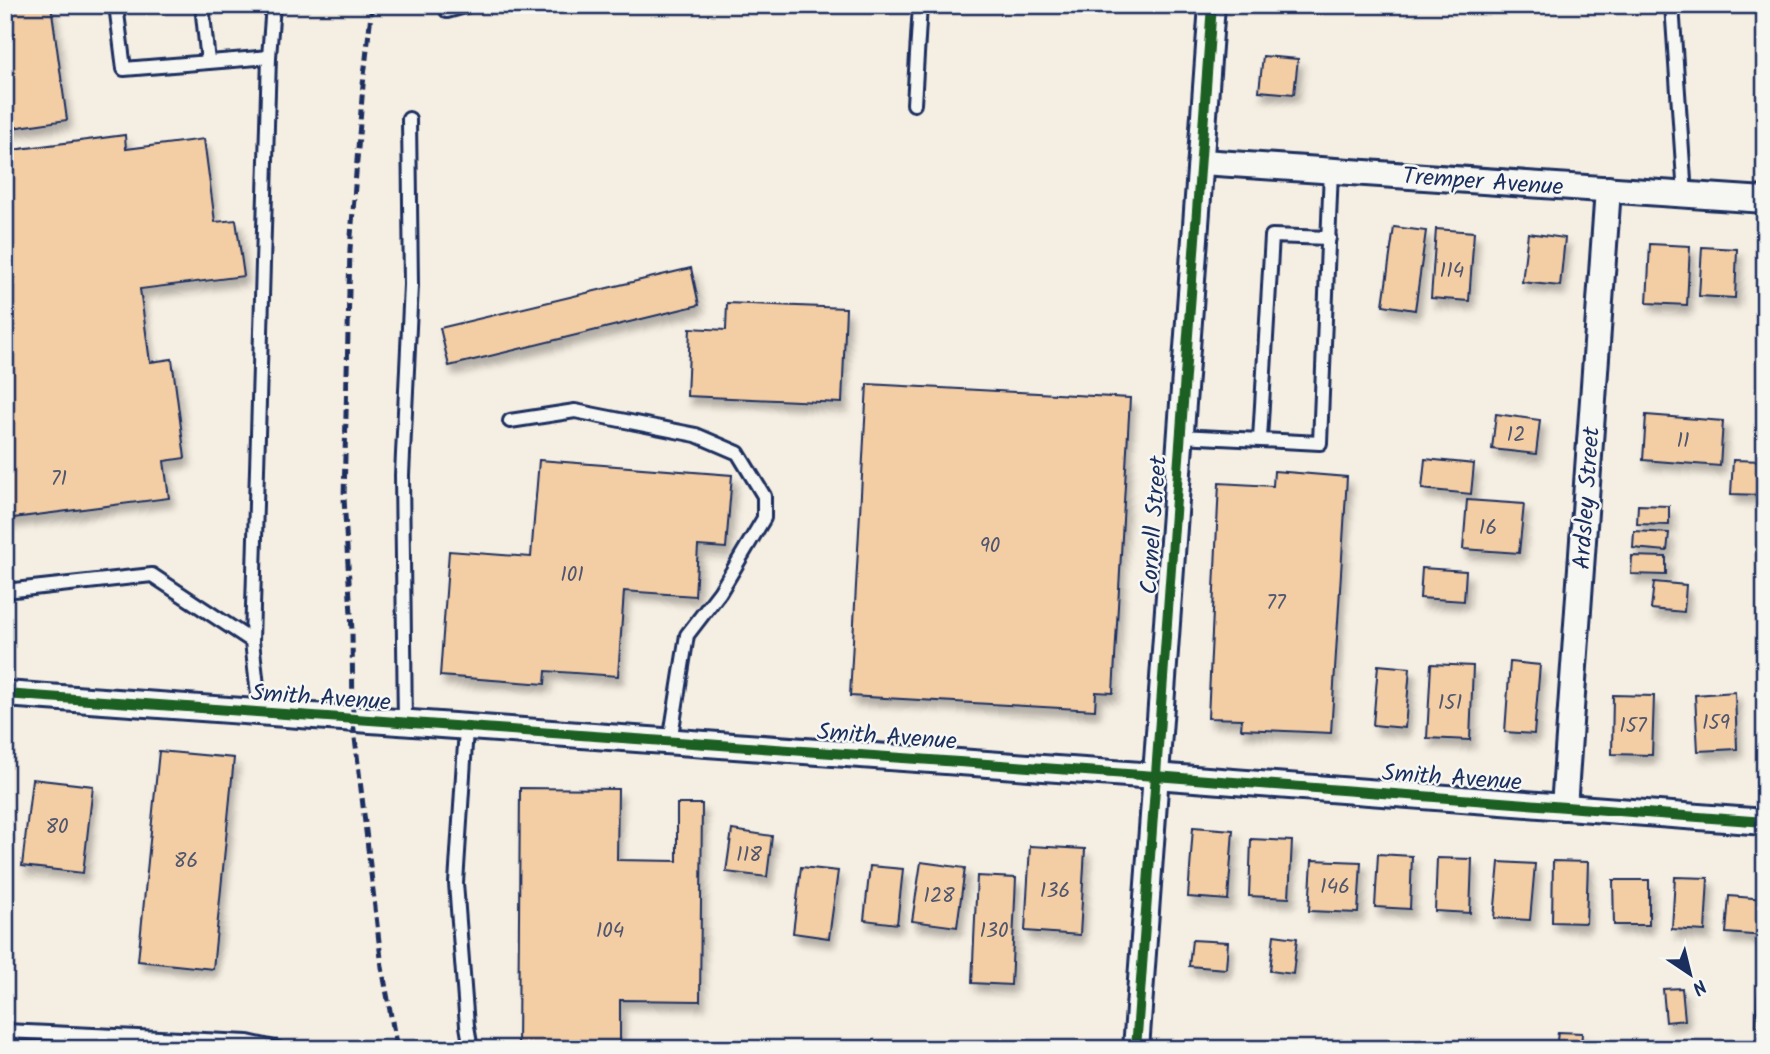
<svg xmlns="http://www.w3.org/2000/svg" width="1770" height="1054" font-family="Kalam,sans-serif">
<style>
.building{fill:#f3cda3;stroke:#1b2f5e;stroke-width:2;filter:url(#shadow)}
.lines{fill:none;stroke-linecap:round;stroke-linejoin:round}
.service-casing{stroke:#1b2f5e;stroke-width:18}
.minor-casing{stroke:#1b2f5e;stroke-width:30}
.service{stroke:#f6f6f2;stroke-width:12}
.minor{stroke:#f6f6f2;stroke-width:24}
.rail{stroke:#1b2f5e;stroke-width:5;stroke-dasharray:10 5;stroke-linecap:butt}
.cycleway-casing{stroke:#f6f6f2;stroke-width:15}
.cycleway{stroke:#1b5e20;stroke-width:10}
.labels{text-anchor:middle;stroke-width:5;stroke-linejoin:round;paint-order:stroke}
.number-label{font-size:21px;fill:#51566f}
.street-label{font-size:24px;fill:#1b2f5e;stroke:#f6f6f2}
</style>
<defs>
<filter id="shadow"><feDropShadow dx="4.5" dy="8" stdDeviation="3.5" flood-color="#0004"/></filter>
</defs>
<rect width="100%" height="100%" fill="#f5eee2"/>
<filter id="ink" filterUnits="userSpaceOnUse"><feTurbulence type="fractalNoise" baseFrequency=".0143" numOctaves="2"/><feDisplacementMap in="SourceGraphic" scale="14" xChannelSelector="R" yChannelSelector="G"/><feConvolveMatrix kernelMatrix="1 2 1 2 8 2 1 2 1" color-interpolation-filters="sRGB"/></filter>
<g filter="url(#ink)">
<g class="building">
<polygon points="5,5 51,5 67,120 5,129"/>
<polygon points="1263,56 1298,59 1294,94 1259,91"/>
<polygon points="125,135 126,149 204,139 215,222 236,220 244,276 140,289 150,362 172,359 185,458 164,461 169,498 5,519 5,151"/>
<polygon points="1394,227 1426,231 1415,310 1383,305"/>
<polygon points="1436,229 1474,232 1469,301 1431,298"/>
<polygon points="1528,233 1565,238 1560,286 1522,282"/>
<polygon points="1650,244 1690,246 1687,305 1647,303"/>
<polygon points="1702,247 1737,249 1735,298 1699,296"/>
<polygon points="691,268 699,305 449,366 440,328"/>
<polygon points="727,303 846,308 842,403 687,396 690,328 726,330"/>
<polygon points="867,384 1130,398 1113,693 1096,692 1095,710 850,696"/>
<polygon points="1496,414 1540,420 1536,454 1492,449"/>
<polygon points="1646,415 1723,421 1720,466 1643,460"/>
<polygon points="1425,459 1474,464 1471,494 1422,489"/>
<polygon points="539,460 732,475 726,548 698,546 695,596 624,591 618,676 546,671 545,684 440,676 449,551 531,557"/>
<polygon points="1733,460 1764,461 1762,495 1731,494"/>
<polygon points="1274,471 1347,477 1331,733 1241,729 1242,719 1208,718 1219,483 1273,486"/>
<polygon points="1467,500 1524,504 1519,553 1463,549"/>
<polygon points="1638,505 1669,506 1669,525 1637,524"/>
<polygon points="1634,531 1669,533 1667,551 1633,548"/>
<polygon points="1632,556 1666,557 1666,575 1631,574"/>
<polygon points="1422,568 1466,571 1464,601 1420,598"/>
<polygon points="1654,582 1686,585 1684,612 1651,609"/>
<polygon points="1510,662 1540,665 1534,734 1505,732"/>
<polygon points="1431,664 1473,666 1470,740 1427,738"/>
<polygon points="1378,665 1410,668 1405,728 1373,725"/>
<polygon points="1735,692 1737,749 1698,751 1695,695"/>
<polygon points="1613,695 1654,696 1652,755 1612,754"/>
<polygon points="159,751 234,758 213,969 138,961"/>
<polygon points="32,779 93,786 83,873 22,866"/>
<polygon points="520,788 618,789 617,860 677,861 677,804 702,804 700,1001 620,1000 620,1049 518,1049"/>
<polygon points="1193,827 1233,830 1228,900 1188,897"/>
<polygon points="732,830 772,836 767,877 726,872"/>
<polygon points="1251,839 1292,841 1289,898 1249,896"/>
<polygon points="1030,846 1085,849 1080,935 1025,931"/>
<polygon points="1378,854 1412,856 1410,909 1375,907"/>
<polygon points="1437,858 1472,859 1470,913 1435,911"/>
<polygon points="1312,860 1361,862 1358,913 1309,911"/>
<polygon points="1553,861 1588,862 1586,923 1552,922"/>
<polygon points="921,862 965,868 957,927 912,921"/>
<polygon points="1499,862 1535,864 1530,920 1494,918"/>
<polygon points="870,866 903,869 897,924 864,920"/>
<polygon points="801,867 838,871 829,938 793,933"/>
<polygon points="977,876 1016,878 1011,985 972,983"/>
<polygon points="1675,877 1708,878 1705,931 1672,929"/>
<polygon points="1613,880 1649,880 1649,925 1614,925"/>
<polygon points="1729,896 1765,899 1765,936 1726,933"/>
<polygon points="1274,935 1297,938 1293,974 1270,971"/>
<polygon points="1192,940 1228,942 1226,969 1189,966"/>
<polygon points="1682,988 1685,1020 1666,1022 1663,989"/>
<polygon points="1758,993 1765,993 1765,1026 1756,1026"/>
<polygon points="1558,1032 1582,1033 1581,1049 1556,1049"/>
</g>
<g class="lines">
<defs>
<g id="service">
<polyline points="116,5 124,69 269,57 273,5"/>
<polyline points="202,5 208,62"/>
<polyline points="1672,5 1685,195"/>
<polyline points="447,11 469,5"/>
<polyline points="914,104 920,5"/>
<polyline points="510,421 575,411 696,435 738,453 764,496 764,518 720,592 687,635 670,742"/>
<polyline points="1180,436 1320,443 1331,170"/>
<polyline points="1260,439 1272,236 1329,238"/>
<polyline points="5,591 152,575 252,641 260,713"/>
<polyline points="252,641 269,57"/>
<polyline points="405,724 402,475 411,285 409,119"/>
<polyline points="466,729 456,883 467,1026 471,1049"/>
<polyline points="5,1031 248,1042 279,1049"/>
</g>
<g id="minor">
<polyline points="1202,162 1765,200"/>
<polyline points="5,694 1155,776 1765,822"/>
<polyline points="1564,807 1608,189"/>
<polyline points="1136,1049 1212,5"/>
</g>
</defs>
<use href="#service" class="service-casing"/>
<use href="#minor" class="minor-casing"/>
<use href="#service" class="service"/>
<use href="#minor" class="minor"/>
<polyline class="rail" points="372,5 363,85 350,249 344,498 352,631 353,721 382,967 397,1049"/>
<defs>
<g id="cycleway">
<polyline points="5,694 1155,776 1765,822"/>
<polyline points="1136,1049 1212,5"/>
</g>
</defs>
<use href="#cycleway" class="cycleway-casing"/>
<use href="#cycleway" class="cycleway"/>
</g>
</g>
<g class="labels">
<g class="number-label">
<text x="1452" y="277">114</text>
<text x="1516" y="441">12</text>
<text x="1683" y="447">11</text>
<text x="59" y="485">71</text>
<text x="1488" y="534">16</text>
<text x="990" y="552">90</text>
<text x="572" y="581">101</text>
<text x="1276" y="609">77</text>
<text x="1450" y="709">151</text>
<text x="1716" y="729">159</text>
<text x="1633" y="732">157</text>
<text x="57" y="833">80</text>
<text x="749" y="861">118</text>
<text x="186" y="867">86</text>
<text x="1335" y="893">146</text>
<text x="1055" y="897">136</text>
<text x="939" y="902">128</text>
<text x="610" y="937">104</text>
<text x="994" y="937">130</text>
</g>
<g class="street-label">
<text transform="translate(1483 181) rotate(4)" y="8">Tremper Avenue</text>
<text transform="translate(1586 498) rotate(-86)" y="8">Ardsley Street</text>
<text transform="translate(1153 525) rotate(-86)" y="8">Cornell Street</text>
<text transform="translate(321 697) rotate(4)" y="8">Smith Avenue</text>
<text transform="translate(887 736) rotate(4)" y="8">Smith Avenue</text>
<text transform="translate(1452 777) rotate(4)" y="8">Smith Avenue</text>
</g>
</g>
<rect width="1770" height="1054" fill="none" stroke="#f6f6f2" stroke-width="28"/>
<rect x="14" y="14" width="1742" height="1026" fill="none" stroke="#1b2f5e" stroke-width="2.5" filter="url(#ink)"/>
<g transform="translate(1690 974) rotate(145)" stroke="#f6f6f2" stroke-width="5" paint-order="stroke">
<path d="M0-5L12 26L0 18L-12 26Z" fill="#1b2f5e"/>
<text y="-10" font-size="19" font-weight="bold" text-anchor="middle" fill="#1b2f5e">N</text>
</g>
</svg>
